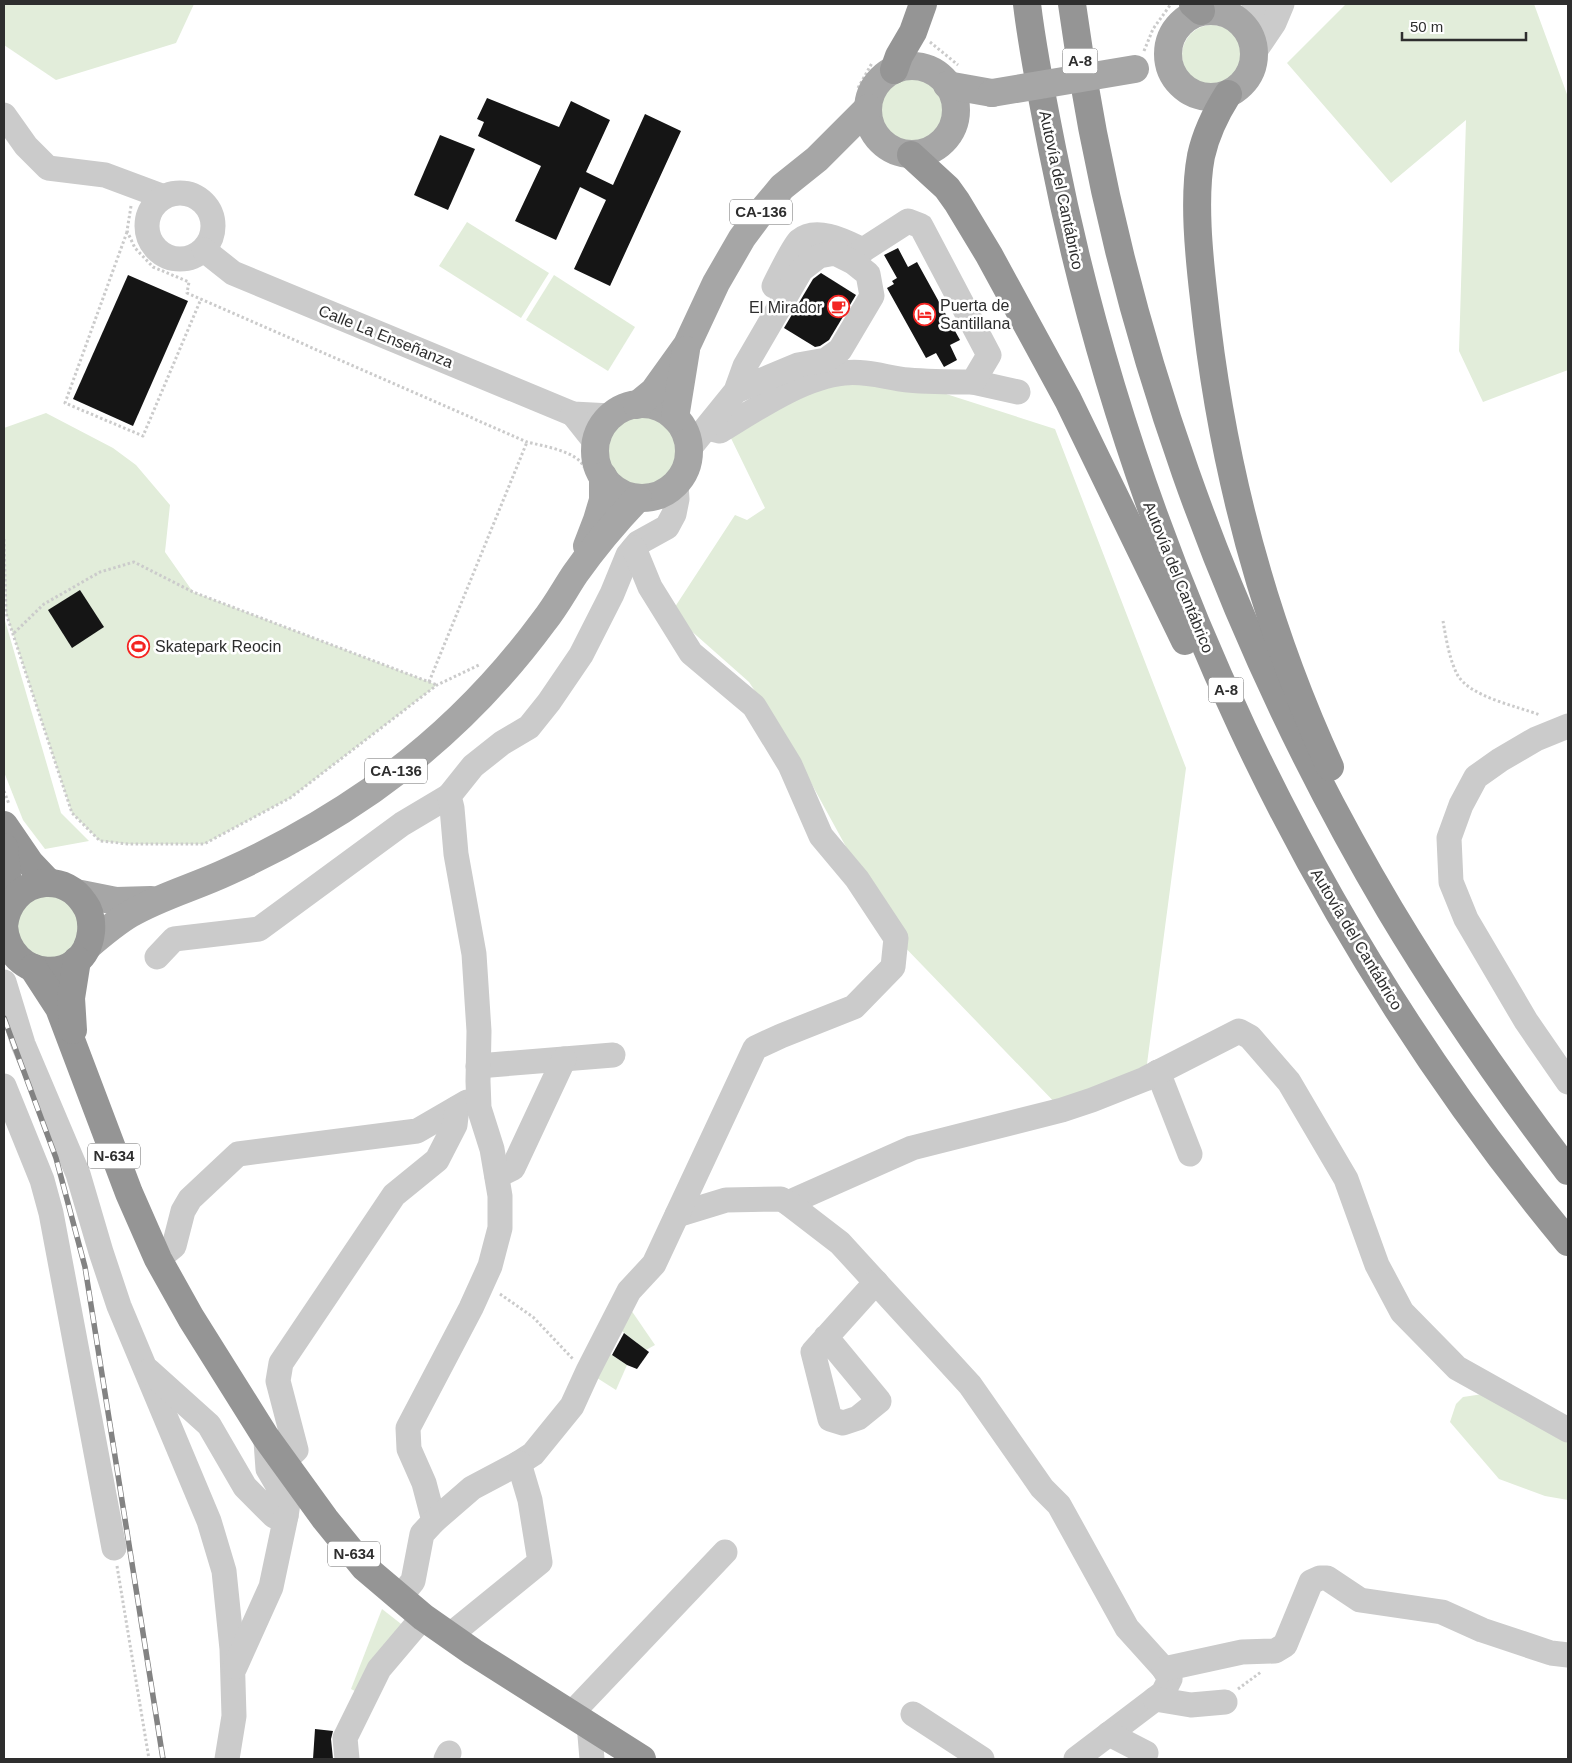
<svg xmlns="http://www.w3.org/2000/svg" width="1572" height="1763" font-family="Arial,sans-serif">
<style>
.green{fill:#e2edda}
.building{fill:#151515}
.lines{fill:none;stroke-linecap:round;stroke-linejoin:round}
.path{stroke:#cbcbcb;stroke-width:3;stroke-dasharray:2.5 2.5;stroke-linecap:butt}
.minor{stroke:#cbcbcb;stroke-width:25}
.major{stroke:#a6a6a6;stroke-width:28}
.highway{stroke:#959595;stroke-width:28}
.rail-casing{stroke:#838383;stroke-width:5.5}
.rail{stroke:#fff;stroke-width:4;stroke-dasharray:11;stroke-linecap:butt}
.major-bridge{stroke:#a6a6a6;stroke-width:28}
.labels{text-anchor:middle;stroke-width:5;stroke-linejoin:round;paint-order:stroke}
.shield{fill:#fff;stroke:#6d6d6d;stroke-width:1}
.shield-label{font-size:15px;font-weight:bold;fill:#2e2e2e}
.street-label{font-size:16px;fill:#2e2e2e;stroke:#fff}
.poi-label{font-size:16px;fill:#2e2e2e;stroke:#fff;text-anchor:start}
</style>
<rect width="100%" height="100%" fill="#fff"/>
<g class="green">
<polygon points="4,4 194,4 176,43 56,80 4,45"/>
<polygon points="1346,4 1534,4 1568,97 1568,370 1483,402 1459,351 1466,120 1391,183 1287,63"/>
<circle cx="1212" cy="55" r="30"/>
<circle cx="912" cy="110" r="31"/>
<polygon points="467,222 549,273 521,318 439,266"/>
<polygon points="554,275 635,327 608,371 526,320"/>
<polygon points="823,381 943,393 1055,429 1186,768 1145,1079 1062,1110 896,938 787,739 749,682 671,613 735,515 747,520 765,508 727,430"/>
<polygon points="46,413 113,448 136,465 170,505 165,552 193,592 437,685 290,798 204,844 129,844 100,841 72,813 6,613 4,539 4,428"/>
<circle cx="641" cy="451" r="36"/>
<polygon points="4,617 61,813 89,841 45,849 23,820 4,772"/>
<polygon points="56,893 80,916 74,950 53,961 21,949 13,919 25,900"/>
<polygon points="631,1310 655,1345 646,1350 622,1331"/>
<polygon points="607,1352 627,1365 616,1390 594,1376"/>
<polygon points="1483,1394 1568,1442 1568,1500 1545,1496 1499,1479 1450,1422 1456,1404 1463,1397"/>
<polygon points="382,1609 405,1627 361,1694 351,1689"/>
</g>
<g class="building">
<polygon points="487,98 559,127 571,101 610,120 586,172 613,185 645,114 681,131 610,286 574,269 606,200 580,187 556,240 515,221 541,166 478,136 484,122 477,119"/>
<polygon points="440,135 475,149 448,210 414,195"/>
<polygon points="898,248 908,267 917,262 960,340 950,345 957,360 944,367 936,353 926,358 887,288 894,284 892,281 897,278 884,255"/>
<polygon points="821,273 856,295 829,340 820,346 815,347 784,328 813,279"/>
<polygon points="128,275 188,301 133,426 73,399"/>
<polygon points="80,590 104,627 72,648 48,610"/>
<polygon points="624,1333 649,1352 637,1369 627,1365 612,1355"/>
<polygon points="315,1729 333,1731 331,1739 333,1759 313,1759"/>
</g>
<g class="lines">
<g class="path">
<polyline points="930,42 958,65"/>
<polyline points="1144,51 1153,29 1171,4"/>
<polyline points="858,88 872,63"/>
<path d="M131,206l-4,25 8,17 18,19 36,15 -2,11 340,149c16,4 50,9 57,25"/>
<polyline points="127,232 65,403 143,436 201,299"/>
<polyline points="4,539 6,613 72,813 100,841 129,844 204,844 290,798 437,685 479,665"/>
<path d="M1443,621c3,17 6,37 14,53 12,23 60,32 83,41"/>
<polyline points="14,633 44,604 100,572 134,562 193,592 437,685"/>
<polyline points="429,682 527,442"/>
<polyline points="4,791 9,804"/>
<polyline points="500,1294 533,1317 573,1359"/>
<polyline points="117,1566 149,1759"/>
<polyline points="1238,1689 1261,1672"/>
</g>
<g class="minor">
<polyline points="1222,4 1229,14"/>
<polyline points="1240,21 1268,4"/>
<polyline points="1255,51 1274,23 1282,4"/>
<polyline points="4,115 26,146 48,168 105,175 164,197"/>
<circle cx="180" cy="226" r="33"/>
<polyline points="204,250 233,273 573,414 611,416"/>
<path d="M774,286c4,-8 20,-41 25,-45 18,-15 47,1 64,9"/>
<polyline points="973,382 1018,392"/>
<polyline points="573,414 596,443"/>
<path d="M708,428l12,3c35,-21 82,-54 124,-58 22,-3 43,5 64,7 22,2 44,2 65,2l16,-27 -68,-129 -13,-5 -45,29 -10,12"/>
<polyline points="689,449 736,391 745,366 801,270 819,256 835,253 853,262 868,274 872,296 840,350 826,360 798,365 736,391"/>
<polyline points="1568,726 1536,739 1500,760 1476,777 1461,805 1449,838 1451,882 1466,919 1526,1021 1568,1082"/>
<polyline points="157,957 174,939 259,929 402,824 449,796"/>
<polyline points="4,982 23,1044 78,1174 101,1252 119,1306 209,1521 224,1571 232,1649 234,1716 227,1759"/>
<polyline points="478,1066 613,1055"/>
<polyline points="1158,1072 1190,1154"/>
<polyline points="4,1086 42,1180 51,1213 114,1548"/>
<polyline points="497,1176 513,1168 564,1059"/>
<polyline points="788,1203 912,1148 1062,1110 1092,1100 1145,1079 1239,1031 1250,1037 1289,1082 1346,1179 1377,1265 1402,1312 1457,1368 1568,1430"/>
<polyline points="677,1215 726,1200 781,1199 788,1203 840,1243 970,1385 1042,1488 1059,1505 1127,1628 1164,1669 1170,1679 1163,1693 1076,1759"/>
<polyline points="158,1259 174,1246 183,1211 190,1199 238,1154 417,1131 467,1102"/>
<polyline points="826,1337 879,1401 858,1418 843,1423 830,1419 813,1352 876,1282"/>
<polyline points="149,1371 209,1425 245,1487 274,1516 286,1516 288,1503 268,1469 266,1441"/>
<polyline points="283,1462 296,1450 278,1381 281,1363 394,1195 437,1160 455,1125 457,1108"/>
<polyline points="434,1521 424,1483 409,1449 408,1428 471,1308 490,1266 500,1228 500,1196 492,1149 479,1108 478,1081 479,1031 474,954 456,854 452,808 449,796 473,766 502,743 529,727 549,702 581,655 612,594 628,555 638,543 667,527 674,514 677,499 676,484"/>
<polyline points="400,1597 413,1581 422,1534 434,1521 472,1488 519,1463 533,1454 572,1406 588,1371 629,1291 654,1264 755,1048 781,1036 854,1007 893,967 896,938 857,879 821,836 790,765 754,706 691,653 650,587 634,548"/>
<polyline points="449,1636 540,1562 530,1500 519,1463"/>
<polyline points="235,1667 271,1587 286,1516"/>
<polyline points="1164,1669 1242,1652 1275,1651 1285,1645 1311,1582 1320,1578 1327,1578 1360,1600 1442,1612 1482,1630 1551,1653 1568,1655"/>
<polyline points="1155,1699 1191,1705 1225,1702"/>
<polyline points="571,1714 725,1552"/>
<polyline points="913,1714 982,1759"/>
<polyline points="589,1724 592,1759"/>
<polyline points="1109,1734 1146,1753"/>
<polyline points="347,1759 345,1738 379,1669 423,1617"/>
<polyline points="446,1759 449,1753"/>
</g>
<g class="major">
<circle cx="1211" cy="54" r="43"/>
<circle cx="912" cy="110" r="44"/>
<polyline points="947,85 992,93"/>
<circle cx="642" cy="451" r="47"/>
<polyline points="637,405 654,391 687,345 716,283 742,238 762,211 782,187 817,159 868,108"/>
<polyline points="675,418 686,350"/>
<polyline points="587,546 597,520 603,500 603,476"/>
<polyline points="76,893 116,901 151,900"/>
<path d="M88,946c14,-12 27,-23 42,-32 31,-18 65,-27 97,-42 51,-23 99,-50 145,-82 65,-46 125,-105 172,-169 12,-15 21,-32 31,-47 19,-27 41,-53 63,-76"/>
</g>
<g class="highway">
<path d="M1027,4c6,50 16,99 26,149 79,397 256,777 515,1089"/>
<path d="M1072,4c43,319 154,629 318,906 54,90 114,177 178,261"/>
<polyline points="1193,4 1201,11"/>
<polyline points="894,70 899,56 913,32 923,4"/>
<path d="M1228,94c-12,19 -22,39 -27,62 -8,42 -2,100 3,143 17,162 58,320 126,468"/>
<polyline points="911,155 947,188 957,202 989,255 1068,400 1185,641"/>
<polyline points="4,825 30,863 49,883"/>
<polyline points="4,847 10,904"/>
<path d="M4,926c2,-22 17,-41 41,-43 16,-1 30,6 39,20 6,8 8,18 7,29 -6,55 -83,50 -87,-6"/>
<polyline points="33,968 59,1008 129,1193 158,1259 191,1318 265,1436 325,1519 364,1567 423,1617 473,1652 642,1759"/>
<polyline points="73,1030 71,998 77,960"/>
</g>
<defs>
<polyline id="rail" points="4,1018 56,1158 85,1267 163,1759"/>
</defs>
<use href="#rail" class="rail-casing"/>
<use href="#rail" class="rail"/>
<polyline class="major-bridge" points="992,93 1135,69"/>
</g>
<defs>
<symbol id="cafe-ring" viewBox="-11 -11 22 22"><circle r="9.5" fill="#fff" stroke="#f42421" stroke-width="1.5"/><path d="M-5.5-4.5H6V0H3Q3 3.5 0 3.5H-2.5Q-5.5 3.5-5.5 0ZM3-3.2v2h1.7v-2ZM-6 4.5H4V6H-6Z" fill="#f42421"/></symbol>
<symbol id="hotel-ring" viewBox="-11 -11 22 22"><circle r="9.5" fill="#fff" stroke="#f42421" stroke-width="1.5"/><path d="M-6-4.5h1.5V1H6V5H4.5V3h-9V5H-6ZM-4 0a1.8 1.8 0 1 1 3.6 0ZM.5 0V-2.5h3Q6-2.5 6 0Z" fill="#f42421"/></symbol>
<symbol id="stadium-ring" viewBox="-11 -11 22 22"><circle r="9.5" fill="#fff" stroke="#f42421" stroke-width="1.5"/><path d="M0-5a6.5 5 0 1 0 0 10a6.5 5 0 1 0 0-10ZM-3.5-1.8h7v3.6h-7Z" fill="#f42421"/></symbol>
</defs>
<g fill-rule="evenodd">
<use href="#cafe-ring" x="826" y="294" width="25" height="25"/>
<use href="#hotel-ring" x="912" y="302" width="25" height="25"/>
<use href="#stadium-ring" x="126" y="634" width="25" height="25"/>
</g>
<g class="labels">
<g class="shield">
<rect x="1062.5" y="48.5" width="35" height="25" rx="4"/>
<rect x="730" y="199.5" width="62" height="25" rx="4"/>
<rect x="1208.5" y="677.5" width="35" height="25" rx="4"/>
<rect x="365" y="758.5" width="62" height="25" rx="4"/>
<rect x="88" y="1143.5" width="52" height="25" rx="4"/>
<rect x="328" y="1541.5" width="52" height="25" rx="4"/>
</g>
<g class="shield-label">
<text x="1080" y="66">A-8</text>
<text x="761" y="217">CA-136</text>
<text x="1226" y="695">A-8</text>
<text x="396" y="776">CA-136</text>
<text x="114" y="1161">N-634</text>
<text x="354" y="1559">N-634</text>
</g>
<g class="street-label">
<text transform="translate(1062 190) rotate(78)" y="6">Autovía del Cantábrico</text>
<text transform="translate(386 336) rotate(22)" y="6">Calle La Enseñanza</text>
<text transform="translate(1179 577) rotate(68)" y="6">Autovía del Cantábrico</text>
<text transform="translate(1357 939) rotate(59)" y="6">Autovía del Cantábrico</text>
</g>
<g class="poi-label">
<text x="940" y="311">Puerta de<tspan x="940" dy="18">Santillana</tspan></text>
<text x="822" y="313" text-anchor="end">El Mirador</text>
<text x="155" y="652">Skatepark Reocin</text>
</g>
</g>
<rect width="1572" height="1763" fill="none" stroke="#2e2e2e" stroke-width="10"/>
<path d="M1402 32v8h124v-8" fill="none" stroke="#2e2e2e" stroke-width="2.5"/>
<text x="1410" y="32" font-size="15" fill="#2e2e2e" stroke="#ffffff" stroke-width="4" paint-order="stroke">50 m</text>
</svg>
